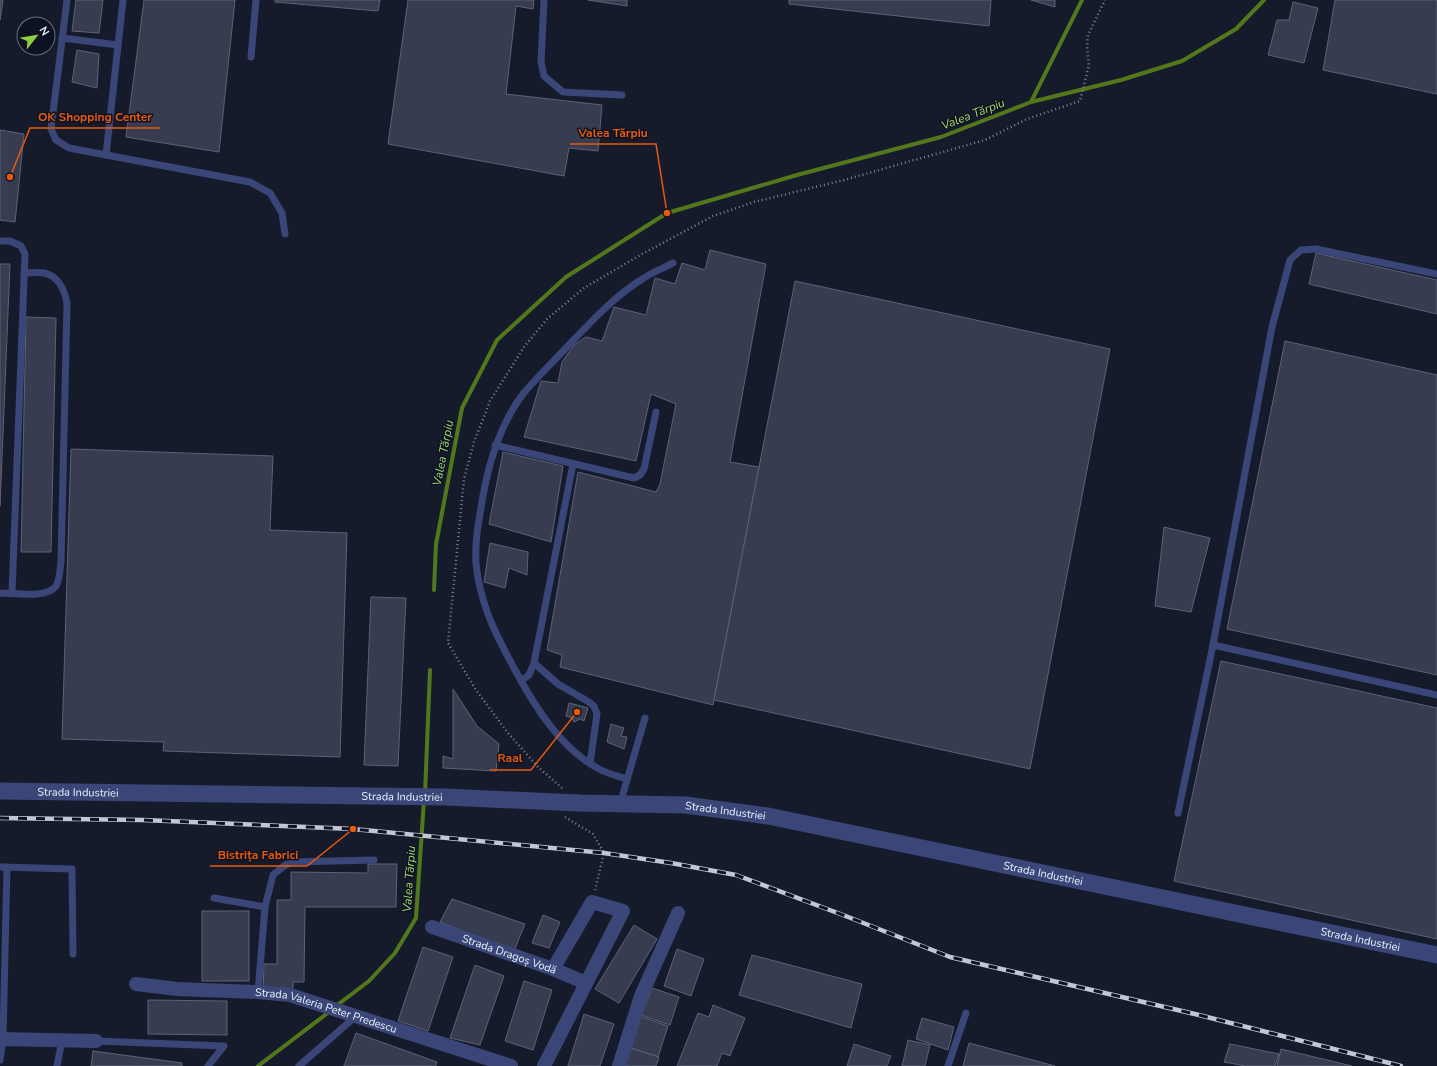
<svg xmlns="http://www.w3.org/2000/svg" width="1437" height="1066" font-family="'Nunito Sans',sans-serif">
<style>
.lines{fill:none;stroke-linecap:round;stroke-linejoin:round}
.stream{stroke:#52781b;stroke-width:4}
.building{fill:#373c50;stroke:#5c6277}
.path{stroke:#7f8492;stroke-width:2.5;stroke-dasharray:1 3;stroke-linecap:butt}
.service{stroke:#394677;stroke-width:7}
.minor{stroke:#394677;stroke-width:14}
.tertiary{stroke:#394677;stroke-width:17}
.rail-casing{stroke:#c3c7d4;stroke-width:4.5}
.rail{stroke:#0d1222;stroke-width:3;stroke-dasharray:9;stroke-linecap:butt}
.labels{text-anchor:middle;stroke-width:3;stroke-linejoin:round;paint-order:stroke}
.street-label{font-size:11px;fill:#edf1fd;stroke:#0d1222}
.water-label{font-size:12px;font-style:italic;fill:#a7dd69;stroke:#0d1222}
.leader{fill:none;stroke:#e8590c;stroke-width:1.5}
.callout-dot{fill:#e8590c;stroke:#0d1222;stroke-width:1.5}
.callout-label{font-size:12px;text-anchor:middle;font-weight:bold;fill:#e8590c;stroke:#0d1222;stroke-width:3;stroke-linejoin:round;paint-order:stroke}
</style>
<rect width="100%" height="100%" fill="#161b2c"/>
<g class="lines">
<g class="stream">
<polyline points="1031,102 1121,80 1182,61 1236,29 1264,0"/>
<polyline points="434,590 436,544 462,408 497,340 566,277 667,213 797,175 941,137 1031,102 1082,0"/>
<polyline points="425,794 430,670"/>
<polyline points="336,1006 369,981 395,953 416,918 424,800"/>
<polyline points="258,1066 329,1012"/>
</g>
</g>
<g class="building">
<polygon points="0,0 3,0 0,20"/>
<polygon points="76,0 103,0 99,33 72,31"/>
<polygon points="144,0 235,0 219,152 126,137"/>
<polygon points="275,0 380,0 378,11 275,2"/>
<polygon points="408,0 534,0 533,9 516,6 506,94 602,105 598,151 569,148 564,176 388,144"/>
<polygon points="588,0 627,0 627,6"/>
<polygon points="789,0 991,0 989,26 789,4"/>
<polygon points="1031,0 1055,0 1055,7"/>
<polygon points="1335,0 1437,0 1437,94 1323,70"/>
<polygon points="1293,2 1318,8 1304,63 1268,55 1277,20 1289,20"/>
<polygon points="77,50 99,54 97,88 72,82"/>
<polygon points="0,130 24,134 15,222 0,220"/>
<polygon points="710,250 766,264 730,462 759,467 713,705 560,667 562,655 547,650 578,472 656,492 660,484 676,404 651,394 636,461 524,437 541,381 558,383 562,362 574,345 586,337 602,341 614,307 646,315 655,278 675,284 682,263 705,270"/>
<polygon points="1316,253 1437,280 1437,314 1309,284"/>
<polygon points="0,264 10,264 0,506"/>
<polygon points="795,281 1110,349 1030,769 714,700"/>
<polygon points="26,317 56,318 51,552 21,552"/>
<polygon points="1285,341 1437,375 1437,675 1227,629"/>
<polygon points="71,449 273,456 270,530 347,533 340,757 163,751 164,742 62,739"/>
<polygon points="503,452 563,466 551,542 489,524"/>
<polygon points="1164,527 1210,538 1191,612 1155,606"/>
<polygon points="490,543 528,552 527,575 509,568 505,588 484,582"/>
<polygon points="371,597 406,598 398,766 364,765"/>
<polygon points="1221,661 1437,708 1437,939 1174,881"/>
<polygon points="453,689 477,726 499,744 496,771 443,768 443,756 453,759"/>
<polygon points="569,703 588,708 584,721 580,719 574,722 572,718 566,716"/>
<polygon points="611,724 624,728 621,736 627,737 624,749 607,742"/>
<polygon points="368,864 397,864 396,907 305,907 304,982 293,982 293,992 263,991 264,964 277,964 277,900 291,900 291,872 368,873"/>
<polygon points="452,899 525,924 514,951 440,922"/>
<rect x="202" y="911" width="47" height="70"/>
<polygon points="543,915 560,922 549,948 532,943"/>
<polygon points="634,925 657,939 619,1003 595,989"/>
<polygon points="423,947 453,957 428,1031 398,1021"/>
<polygon points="677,949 704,959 691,996 664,986"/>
<polygon points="752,955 862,984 851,1028 739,995"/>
<polygon points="475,965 504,976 480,1045 450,1038"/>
<polygon points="524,981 552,990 533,1050 505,1041"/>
<polygon points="652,988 679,997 670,1025 641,1015"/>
<polygon points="148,1000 227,1001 227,1035 148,1034"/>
<polygon points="713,1005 745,1018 730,1056 722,1053 717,1066 677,1066 698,1013 709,1017"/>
<polygon points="584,1014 614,1024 600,1066 568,1066"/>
<polygon points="639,1016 668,1026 658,1057 629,1047"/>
<polygon points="922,1018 954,1027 948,1050 916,1039"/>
<polygon points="356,1033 437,1062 436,1066 344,1066"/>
<polygon points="908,1040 930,1045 925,1066 902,1066"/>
<polygon points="969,1043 1055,1066 963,1066"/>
<polygon points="854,1044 891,1056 887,1066 847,1066"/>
<polygon points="1230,1044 1279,1054 1275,1066 1246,1066 1224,1062"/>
<polygon points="630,1048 659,1057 656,1066 625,1066"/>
<polygon points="1281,1049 1352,1066 1277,1066"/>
<polygon points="93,1051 182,1063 182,1066 91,1066"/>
</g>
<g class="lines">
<g class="path">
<polyline points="562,788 538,767 508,733 476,690 448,643 464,479 474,442 490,401 524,347 547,319 584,288 642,254 713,216 754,202 844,180 985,140 1027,119 1080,101 1089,65 1087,47 1088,35 1105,0"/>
<polyline points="565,817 593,834 604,853 595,890"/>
</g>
<g class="service">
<polyline points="67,0 51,129 56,140 69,148 250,182 270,193 282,213 285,234"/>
<polyline points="544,0 541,62 544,76 563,92 622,95"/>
<polyline points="62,38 118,45"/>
<polyline points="251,57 256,0"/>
<polyline points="106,155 123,0"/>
<polyline points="0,241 10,241 21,246 25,254 12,593"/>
<polyline points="495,445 634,478 640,475 644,469 656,412"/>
<path d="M0,593c14,0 47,6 56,-7 4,-7 4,-17 5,-25l6,-257c-2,-13 -8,-28 -23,-31 -6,-1 -13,0 -20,0"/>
<polyline points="1213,645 1437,695"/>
<polyline points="534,663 558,684 589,702 594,706 597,714 590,763"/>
<polyline points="521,681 529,675 534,663 573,464"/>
<path d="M627,779c-9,-3 -19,-5 -28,-10 -38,-20 -64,-62 -84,-99 -13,-25 -26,-47 -33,-75 -3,-10 -5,-22 -6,-32 -1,-17 1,-33 4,-49 6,-42 17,-86 43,-120 13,-16 29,-31 43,-46 24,-25 48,-52 78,-70 9,-6 20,-10 29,-15"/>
<polyline points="620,804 645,718"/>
<polyline points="1178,813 1213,645 1272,327 1290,260 1301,250 1316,249 1437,274"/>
<polyline points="0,867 72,869 73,954"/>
<polyline points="214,898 265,907"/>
<polyline points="258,992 265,907 273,875 284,866 292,862 374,860"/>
<polyline points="96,1041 224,1046 208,1066"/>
<polyline points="0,1060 3,1039 7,867"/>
<polyline points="57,1066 62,1040"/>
<polyline points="299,1066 356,1016"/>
<polyline points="948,1066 966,1013"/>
</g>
<g class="minor">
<path id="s1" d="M432,927l121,42 33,14"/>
<path id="s2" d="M136,984l41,5 81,3 32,3 221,71"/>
<polyline points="0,1039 96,1041"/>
<polyline points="544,1066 623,911 592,902 553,969"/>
<polyline points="619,1066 641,996 678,913"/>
</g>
<path class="tertiary" id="s3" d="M0,791l446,6 133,6 106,2 83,11 669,139"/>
<defs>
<polyline id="rail" points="0,818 143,820 353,829 604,853 671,863 736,875 843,915 950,957 1199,1015 1401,1066"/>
</defs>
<use href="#rail" class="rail-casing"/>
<use href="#rail" class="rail"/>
</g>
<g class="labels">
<g class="street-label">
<text dy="4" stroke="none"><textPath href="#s3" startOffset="78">Strada Industriei</textPath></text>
<text dy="4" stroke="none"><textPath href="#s3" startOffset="402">Strada Industriei</textPath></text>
<text dy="4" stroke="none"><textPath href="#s3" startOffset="726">Strada Industriei</textPath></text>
<text dy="4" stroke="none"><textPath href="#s3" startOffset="1050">Strada Industriei</textPath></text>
<text dy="4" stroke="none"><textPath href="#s3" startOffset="1374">Strada Industriei</textPath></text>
<text dy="4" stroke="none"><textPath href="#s1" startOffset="82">Strada Dragoș Vodă</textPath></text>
<text dy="4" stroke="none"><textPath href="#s2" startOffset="193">Strada Valeria Peter Predescu</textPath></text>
</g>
<g class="water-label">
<text transform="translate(973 114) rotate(-21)" y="4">Valea Tărpiu</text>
<text transform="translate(443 453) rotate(-79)" y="4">Valea Tărpiu</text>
<text transform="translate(409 879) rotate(-86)" y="4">Valea Tărpiu</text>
</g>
</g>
<path class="leader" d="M10 177L30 128H160M667 213L656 144H570M577 712L531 770H490M353 829L307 866H210"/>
<g class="callout-dot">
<circle cx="10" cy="177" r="4"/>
<circle cx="667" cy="213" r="4"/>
<circle cx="577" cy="712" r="4"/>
<circle cx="353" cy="829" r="4"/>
</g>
<g class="callout-label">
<text x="95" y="121">OK Shopping Center</text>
<text x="613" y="137">Valea Tărpiu</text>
<text x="510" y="762">Raal</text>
<text x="258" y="859">Bistrița Fabrici</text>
</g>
<g transform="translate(36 36) rotate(59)"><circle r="19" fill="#0d1222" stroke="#676b7a"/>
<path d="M0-3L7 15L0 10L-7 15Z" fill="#91cd40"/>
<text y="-6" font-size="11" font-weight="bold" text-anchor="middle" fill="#edf1fd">N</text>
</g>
</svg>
